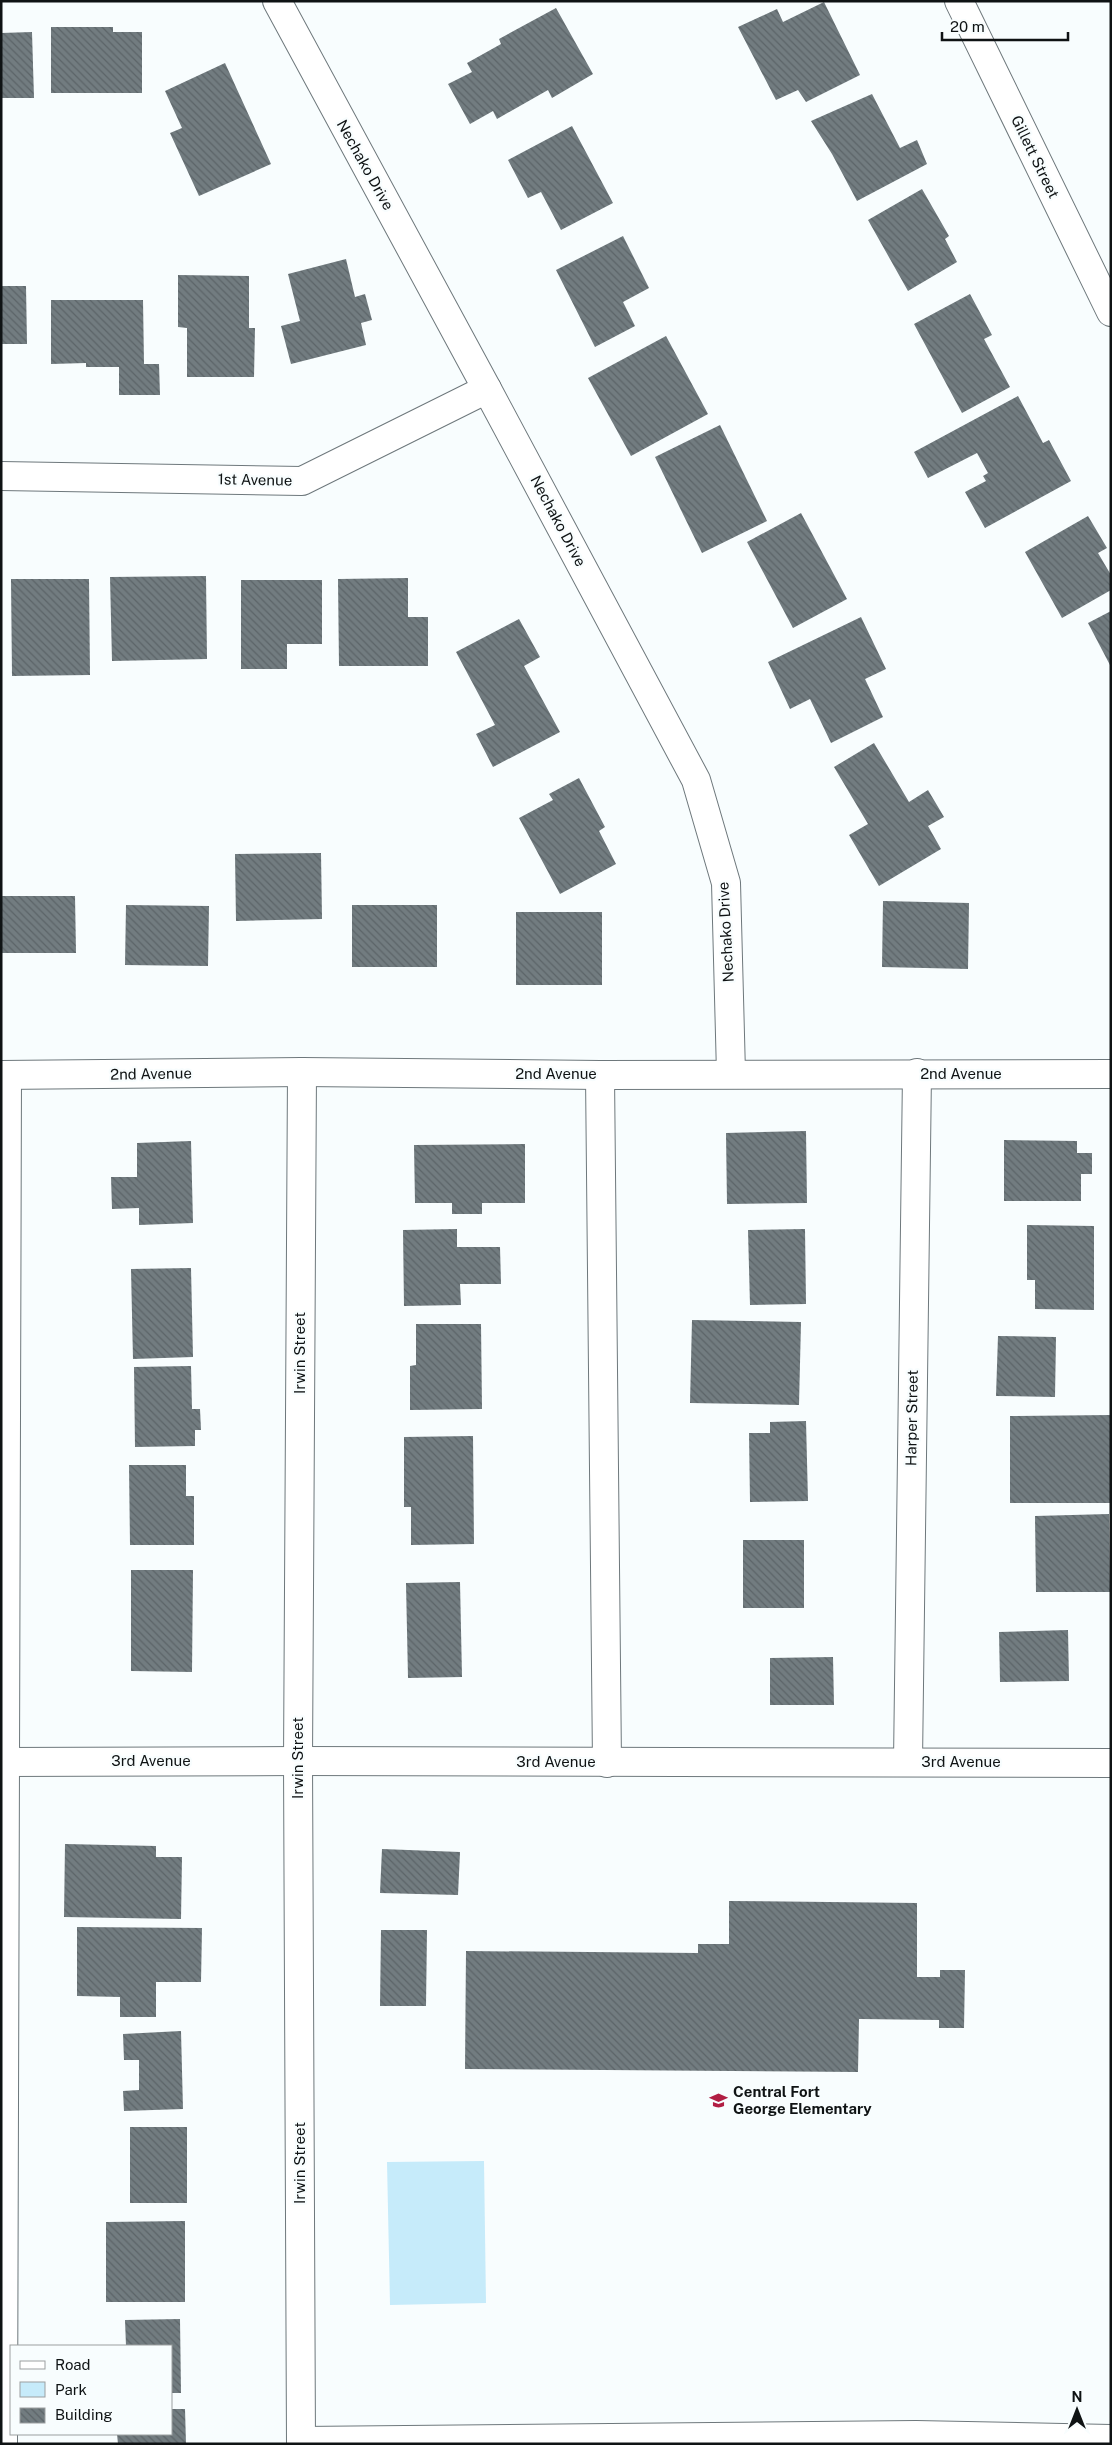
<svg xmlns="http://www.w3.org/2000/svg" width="1112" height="2445" font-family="'Public Sans',sans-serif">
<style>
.green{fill:#c6ebfa}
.building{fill:url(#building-back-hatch)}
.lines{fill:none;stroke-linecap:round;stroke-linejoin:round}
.minor-casing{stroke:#6e787c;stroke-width:30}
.minor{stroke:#fff;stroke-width:28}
.labels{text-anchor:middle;stroke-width:4.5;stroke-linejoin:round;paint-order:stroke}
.street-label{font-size:15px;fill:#0f1314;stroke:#f8fdfe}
.poi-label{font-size:15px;font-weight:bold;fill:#0f1314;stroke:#f8fdfe;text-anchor:start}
</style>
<defs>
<pattern id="building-back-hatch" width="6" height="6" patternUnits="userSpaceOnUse" patternTransform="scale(1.25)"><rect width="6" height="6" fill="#727c80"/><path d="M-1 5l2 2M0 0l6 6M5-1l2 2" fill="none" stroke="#5c6468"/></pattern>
</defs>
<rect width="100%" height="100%" fill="#f8fdfe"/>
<polygon class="green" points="484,2161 486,2303 390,2305 387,2162"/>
<g class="building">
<polygon points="824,2 860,75 806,102 798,90 776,100 738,27 777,9 783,22"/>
<polygon points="556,8 593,74 552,98 548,90 497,119 493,111 470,124 448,84 472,72 467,63 501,44 499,39"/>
<polygon points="51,27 113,27 113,32 142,32 142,93 51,93"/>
<polygon points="32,32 34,98 1,98 1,33"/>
<polygon points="225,63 271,164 199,196 170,133 182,128 165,91"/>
<polygon points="872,94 900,148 917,140 927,164 857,201 832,154 811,121"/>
<polygon points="572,126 613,203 561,230 541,192 528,198 508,160"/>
<polygon points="922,189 949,236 945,239 957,262 908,291 868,220"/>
<polygon points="623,236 649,288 623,302 635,326 595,347 556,270"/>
<polygon points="346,259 355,297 365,294 372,320 361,323 366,345 291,364 281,326 300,321 288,274"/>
<polygon points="178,275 249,276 249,328 255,328 254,377 187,377 187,328 178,327"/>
<polygon points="1,286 26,286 27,344 1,344"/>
<polygon points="970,294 992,335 984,339 1010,387 962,413 914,324"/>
<polygon points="51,300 143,300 144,364 159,364 160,395 119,395 119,367 86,367 86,363 51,364"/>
<polygon points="666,336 708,414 631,456 588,378"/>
<polygon points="1018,396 1043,443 1049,440 1071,481 985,528 965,492 986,481 983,476 988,473 977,453 928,478 914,452"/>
<polygon points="720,425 767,521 702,553 655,457"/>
<polygon points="801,513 847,599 793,628 747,542"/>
<polygon points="1088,516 1107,548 1098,553 1111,575 1111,590 1062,618 1025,552"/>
<polygon points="206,576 207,659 112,661 110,577"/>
<polygon points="408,578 408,617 428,617 428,666 339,666 338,579"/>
<polygon points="11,579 89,579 90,675 12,676"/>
<polygon points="241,580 322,580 322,644 287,644 287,669 241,669"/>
<polygon points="1111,611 1111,667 1088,623"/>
<polygon points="861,617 886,669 865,679 883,717 831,743 810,699 790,709 768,662"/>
<polygon points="519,619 540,657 524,666 560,732 493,767 476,734 495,725 456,652"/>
<polygon points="874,743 909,802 928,790 944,817 928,826 941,849 879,886 849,835 868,824 834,767"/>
<polygon points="579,778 605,827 599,831 616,864 560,894 519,818 553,800 549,794"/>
<polygon points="321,853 322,919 236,921 235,854"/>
<polygon points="1,896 75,896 76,953 1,953"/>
<polygon points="883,901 969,903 968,969 882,967"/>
<polygon points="126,905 209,906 208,966 125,965"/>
<rect x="352" y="905" width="85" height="62"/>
<rect x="516" y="912" width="86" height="73"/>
<polygon points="806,1131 807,1203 727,1204 726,1133"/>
<polygon points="1004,1140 1077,1141 1077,1153 1092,1153 1092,1174 1081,1174 1081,1201 1004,1201"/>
<polygon points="191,1141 193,1223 139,1225 139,1208 112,1209 111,1177 137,1177 137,1143"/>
<polygon points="525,1144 525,1203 482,1203 482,1214 452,1214 452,1203 415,1203 414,1145"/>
<polygon points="1027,1225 1094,1226 1094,1310 1035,1309 1035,1280 1027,1280"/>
<polygon points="457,1229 457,1247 500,1247 501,1284 460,1284 461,1305 404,1306 403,1230"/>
<polygon points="805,1229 806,1304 750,1305 748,1230"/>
<polygon points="191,1268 193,1357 133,1359 131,1269"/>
<polygon points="692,1320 801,1322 799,1405 690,1403"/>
<polygon points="416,1324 481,1324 482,1409 410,1410 410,1366 416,1365"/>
<polygon points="998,1336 1056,1337 1055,1397 996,1396"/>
<polygon points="191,1366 192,1409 200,1409 201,1430 195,1430 195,1446 135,1447 134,1367"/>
<polygon points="1111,1415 1111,1503 1010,1503 1010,1416"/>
<polygon points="806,1421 808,1501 750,1502 749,1433 770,1433 770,1422"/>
<polygon points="473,1436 474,1544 411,1545 411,1507 404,1507 404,1437"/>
<polygon points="129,1465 186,1465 186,1496 194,1496 194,1545 130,1545"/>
<polygon points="1109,1514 1110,1592 1036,1592 1035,1516"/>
<rect x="743" y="1540" width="61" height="68"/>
<polygon points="131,1570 193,1570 192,1672 131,1671"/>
<polygon points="460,1582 462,1677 408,1678 406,1583"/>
<polygon points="1068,1630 1069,1681 1000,1682 999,1632"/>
<polygon points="833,1657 834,1705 770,1705 770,1658"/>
<polygon points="65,1844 156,1846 156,1857 182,1857 181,1919 64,1917"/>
<polygon points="382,1849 460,1852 458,1895 380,1893"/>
<polygon points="729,1901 917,1903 917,1977 940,1977 940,1970 965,1970 964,2028 939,2028 939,2020 859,2019 858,2072 465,2069 466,1951 698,1953 698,1944 729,1944"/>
<polygon points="77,1927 202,1928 201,1982 156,1982 156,2017 120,2017 120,1997 77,1996"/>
<polygon points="381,1930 427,1930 426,2006 380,2006"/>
<polygon points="181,2031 183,2109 124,2111 123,2091 139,2090 139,2060 124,2060 123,2034"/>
<rect x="130" y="2127" width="57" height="76"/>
<polygon points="185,2221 185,2302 106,2302 106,2222"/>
<polygon points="180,2319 181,2393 171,2393 171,2346 126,2346 125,2320"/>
<polygon points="171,2409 185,2409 186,2444 118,2444 117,2434 171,2434"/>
</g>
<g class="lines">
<defs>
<g id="minor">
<polyline points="277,1 487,389 696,780 726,883 731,1073"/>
<polyline points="959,1 1111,312"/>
<polyline points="1,476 302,481 487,389"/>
<polyline points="1,1075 302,1072 600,1075 1111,1074"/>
<polyline points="600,1075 607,1763"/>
<polyline points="1,1762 298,1761 1111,1763"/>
<polyline points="908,1762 917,1073"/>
<polyline points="301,2441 916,2435 1111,2439"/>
<polyline points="3,2444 7,1075"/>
<polyline points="301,2444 298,1761 302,1072"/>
</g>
</defs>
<use href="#minor" class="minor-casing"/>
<use href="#minor" class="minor"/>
</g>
<defs>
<symbol id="school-bare" viewBox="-9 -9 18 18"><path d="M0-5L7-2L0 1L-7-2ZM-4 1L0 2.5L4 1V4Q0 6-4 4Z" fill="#b11e43" stroke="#f8fdfe" stroke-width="2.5" paint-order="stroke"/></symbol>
</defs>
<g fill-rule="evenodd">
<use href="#school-bare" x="706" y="2088" width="25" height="25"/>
</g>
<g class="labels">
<g class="street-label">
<text transform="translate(1035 157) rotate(64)" y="5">Gillett Street</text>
<text transform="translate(365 165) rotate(61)" y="5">Nechako Drive</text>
<text transform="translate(255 480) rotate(1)" y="5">1st Avenue</text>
<text transform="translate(558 521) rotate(62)" y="5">Nechako Drive</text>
<text transform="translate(726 932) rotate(-93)" y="5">Nechako Drive</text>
<text transform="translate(151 1074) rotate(-1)" y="5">2nd Avenue</text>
<text x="556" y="1079">2nd Avenue</text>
<text x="961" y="1079">2nd Avenue</text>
<text transform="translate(300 1353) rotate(-90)" y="5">Irwin Street</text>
<text transform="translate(912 1418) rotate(-89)" y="5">Harper Street</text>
<text transform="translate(298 1758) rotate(-90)" y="5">Irwin Street</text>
<text x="151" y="1766">3rd Avenue</text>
<text x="556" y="1767">3rd Avenue</text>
<text x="961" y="1767">3rd Avenue</text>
<text transform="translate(300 2163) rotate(-90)" y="5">Irwin Street</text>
</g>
<g class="poi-label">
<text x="733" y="2097">Central Fort<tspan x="733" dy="17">George Elementary</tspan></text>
</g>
</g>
<rect width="1112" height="2445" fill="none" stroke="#0f1314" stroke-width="5"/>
<rect x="10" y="2345" width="162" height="90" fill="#f8fdfe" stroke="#9b9fa0"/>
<rect x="20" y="2361" width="25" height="8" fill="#ffffff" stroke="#9b9fa0"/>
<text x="55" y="2370" font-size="15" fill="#0f1314">Road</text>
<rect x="20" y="2382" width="25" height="15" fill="#c6ebfa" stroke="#9b9fa0"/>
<text x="55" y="2395" font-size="15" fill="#0f1314">Park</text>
<rect x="20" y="2408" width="25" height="15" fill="url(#building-back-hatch)" stroke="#9b9fa0"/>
<text x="55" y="2420" font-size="15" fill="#0f1314">Building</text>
<g transform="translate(1077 2410)" stroke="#f8fdfe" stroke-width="4" paint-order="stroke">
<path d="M0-4L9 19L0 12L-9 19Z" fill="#0f1314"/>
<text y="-8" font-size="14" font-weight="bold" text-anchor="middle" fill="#0f1314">N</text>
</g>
<path d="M942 32v8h126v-8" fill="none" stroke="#0f1314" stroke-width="2.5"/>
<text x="950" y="32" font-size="15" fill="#0f1314" stroke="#f8fdfe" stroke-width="4" paint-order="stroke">20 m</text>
</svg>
